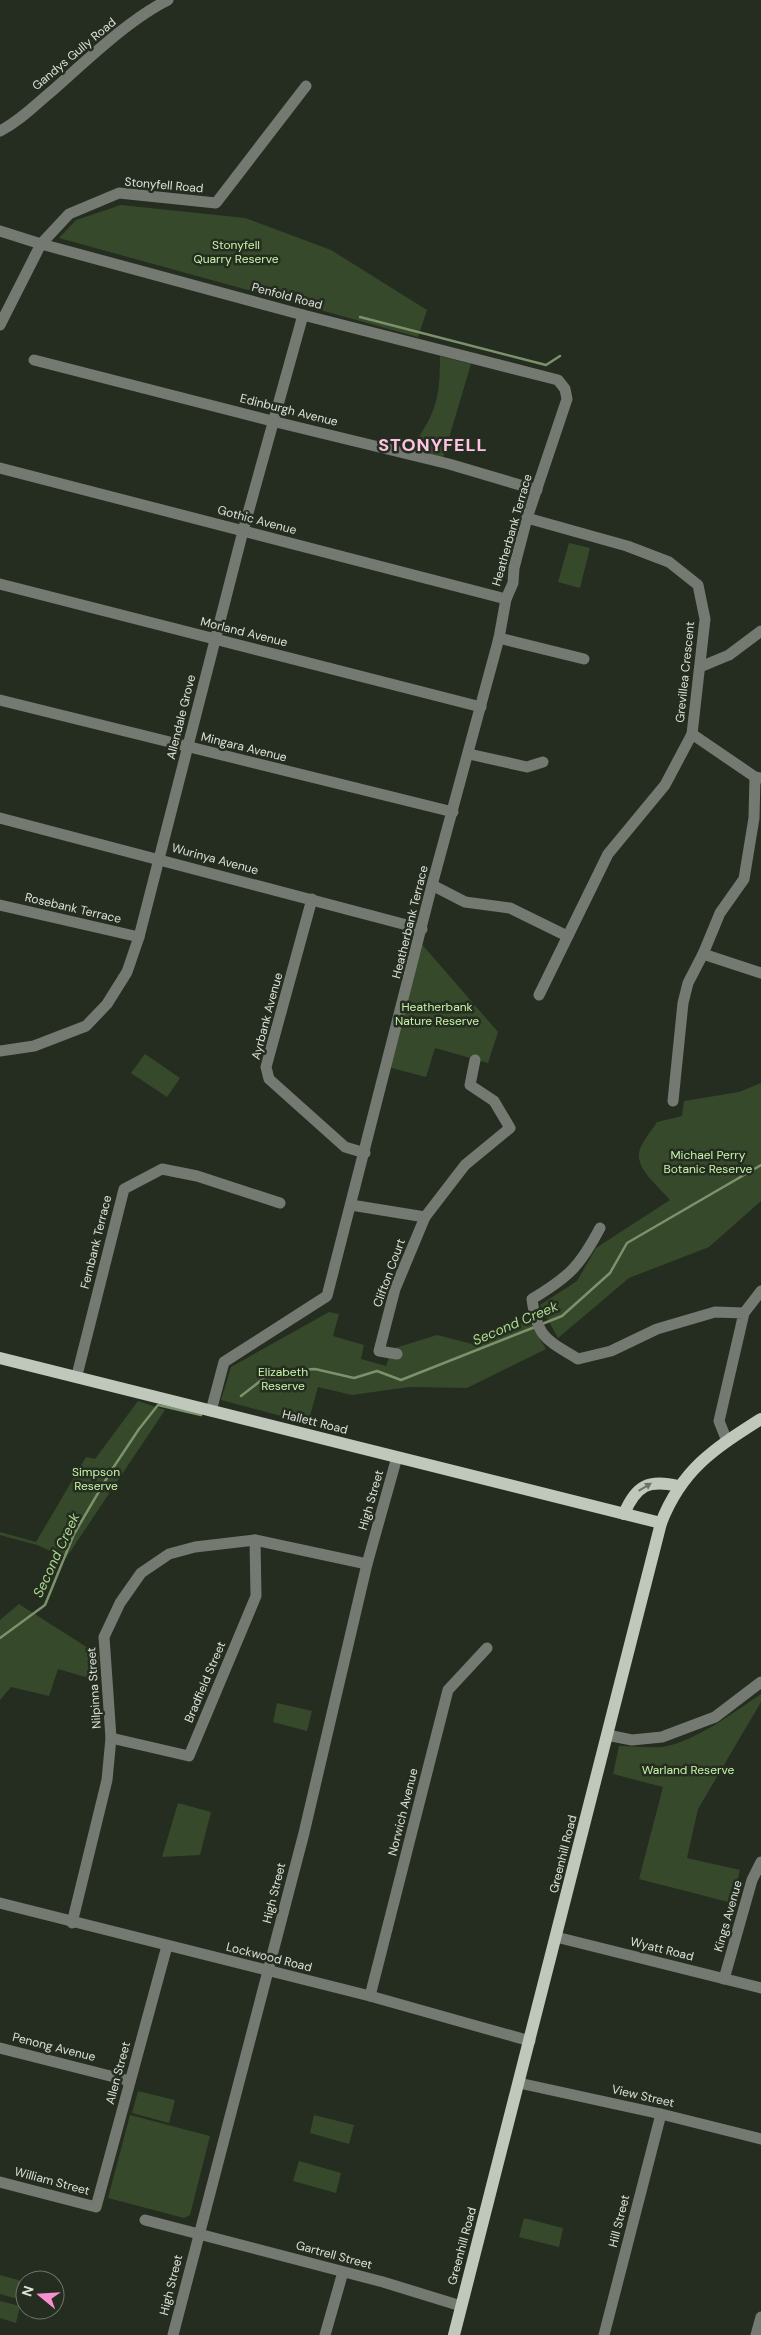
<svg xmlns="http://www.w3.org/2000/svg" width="761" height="2335" font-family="'DM Sans',sans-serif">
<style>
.green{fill:#36492a}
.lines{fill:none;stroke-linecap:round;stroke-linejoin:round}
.stream{stroke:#7b926c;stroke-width:2.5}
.minor{stroke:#747972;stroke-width:11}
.major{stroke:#bfc8ba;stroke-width:12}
.oneway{fill:#6a7365}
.labels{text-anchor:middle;stroke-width:5;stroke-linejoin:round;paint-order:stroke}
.street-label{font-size:12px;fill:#dce1d9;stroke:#252d20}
.park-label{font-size:12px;fill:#c6f5a8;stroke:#252d20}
.water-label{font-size:14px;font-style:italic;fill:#aad88d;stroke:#252d20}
.district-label{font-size:18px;font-weight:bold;letter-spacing:1px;fill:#fec3e4;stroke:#252d20}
</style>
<rect width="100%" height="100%" fill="#252d20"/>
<g class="green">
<polygon points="121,205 245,218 331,250 427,310 418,337 59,238 76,220"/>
<path d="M440,356l31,8 -28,94 -32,-9c25,-37 29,-49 29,-93z"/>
<polygon points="569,543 590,548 580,588 558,582"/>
<polygon points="419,941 498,1032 488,1063 435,1048 426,1077 388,1067"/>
<polygon points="145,1054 180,1078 167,1097 131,1073"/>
<path d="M761,1083v118l-52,46 -80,31 -71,60 -18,-33 37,-24 19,-33 74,-48c-10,-13 -37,-32 -30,-51 4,-10 12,-19 17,-27l25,-6 2,-15 55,-9z"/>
<polygon points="329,1312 339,1314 333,1336 364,1345 361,1359 386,1366 392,1349 437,1335 476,1345 528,1319 546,1349 467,1388 409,1387 352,1395 318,1387 308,1423 221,1400 231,1367"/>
<polygon points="138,1401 165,1410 66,1558 37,1545 0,1535 0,1532 36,1542 86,1457 95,1459"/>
<polygon points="19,1604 99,1655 99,1681 58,1669 49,1696 11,1687 0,1700 0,1620"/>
<path d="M761,1694v8l-63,107 -11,49 53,12 -8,33 -93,-24 24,-92 -50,-13 6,-28c14,0 29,2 43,1 33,-5 72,-35 99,-53z"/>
<polygon points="277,1703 312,1711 307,1731 273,1722"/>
<polygon points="178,1803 211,1812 200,1855 162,1857"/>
<polygon points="138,2091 175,2100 169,2123 132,2113"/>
<polygon points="130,2115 210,2136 190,2215 184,2218 108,2198"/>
<polygon points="314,2115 354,2125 349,2144 310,2133"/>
<polygon points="299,2161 341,2173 336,2193 293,2181"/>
<polygon points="524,2218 563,2228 559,2247 519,2237"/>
<polygon points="0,2275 25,2282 21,2300 0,2294"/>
<polygon points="0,2301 20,2306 16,2323 0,2318"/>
</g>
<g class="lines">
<g class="stream">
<polyline points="360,317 546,365 560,356"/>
<polyline points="542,1324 562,1316 610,1273 627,1243 761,1165"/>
<polyline points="241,1396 272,1372 315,1369 354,1378 377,1371 401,1380 535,1327"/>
<polyline points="0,1638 45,1605 74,1534 111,1471 139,1429 158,1405 201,1415"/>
</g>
<g class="minor">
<path d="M0,131c20,-10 35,-26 52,-40 33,-29 77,-72 116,-91"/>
<polyline points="0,231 41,244 303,315 558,380 565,389 567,399 527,518 514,568 513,583 506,599 499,638 432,885 327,1296 224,1362 211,1411"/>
<polyline points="0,325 41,244 69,214 119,193 216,203 306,86"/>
<polyline points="34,360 272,421 449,464 537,490"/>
<polyline points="0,468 506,599"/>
<polyline points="527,518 627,546 669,562 698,585 705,619 692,734 665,785 608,854 539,995"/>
<polyline points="0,584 481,707"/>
<polyline points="499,638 584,659"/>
<polyline points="700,667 729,655 761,631"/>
<polyline points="0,700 453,812"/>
<polyline points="692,734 755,777 761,778"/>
<polyline points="469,754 527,767 543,762"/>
<polyline points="0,818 422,929"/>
<polyline points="432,885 465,902 510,908 567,936"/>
<polyline points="312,899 266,1067 269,1079 345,1147 365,1153"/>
<polyline points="0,905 139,937"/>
<polyline points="703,954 761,973"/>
<polyline points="0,1051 34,1046 86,1026 107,1004 127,972 139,937 243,531 303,315"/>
<polyline points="673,1101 683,1003 688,983 703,954 720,913 744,879 754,818 755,777"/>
<polyline points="351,1205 425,1217"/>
<path d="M600,1228c-20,38 -31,49 -68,71 5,39 15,41 46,60l33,-8 46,-22 58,-17 29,1 -25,108 8,20"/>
<polyline points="744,1313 761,1291"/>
<polyline points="397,1354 379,1351 395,1289 425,1217 465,1165 510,1128 494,1101 470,1085 475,1060"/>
<polyline points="77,1375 124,1189 162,1169 197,1176 280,1203"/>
<polyline points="607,1735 632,1740 662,1737 715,1717 761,1682"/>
<polyline points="111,1738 189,1756 256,1596 255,1540"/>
<polyline points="0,1903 370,1996 530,2041"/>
<polyline points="72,1923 107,1780 111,1738 104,1637 120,1603 141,1573 169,1554 195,1547 255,1540 367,1564"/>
<polyline points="556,1937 761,1988"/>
<polyline points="724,1979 752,1880 761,1862"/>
<polyline points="370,1996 448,1690 487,1648"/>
<polyline points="0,2048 130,2081"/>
<polyline points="519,2083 661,2114 761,2139"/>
<polyline points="0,2182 96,2207 167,1946"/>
<polyline points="145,2220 383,2282 461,2306"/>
<polyline points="173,2335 304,1833 367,1564 397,1457"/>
<polyline points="325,2335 343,2272"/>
<polyline points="604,2335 661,2114"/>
<polyline points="756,2335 761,2317"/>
</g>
<g class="major">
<polyline points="0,1358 661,1523"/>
<path d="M624,1514c12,-29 25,-35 54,-28"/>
<path d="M454,2335l207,-812c21,-54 53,-74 100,-104"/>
</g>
</g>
<defs><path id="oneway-solid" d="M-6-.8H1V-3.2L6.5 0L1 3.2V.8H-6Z" transform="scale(1.25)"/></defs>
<use class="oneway" href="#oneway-solid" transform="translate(645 1487) rotate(-31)"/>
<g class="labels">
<g class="street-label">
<text transform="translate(74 54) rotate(-40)" y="4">Gandys Gully Road</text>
<text transform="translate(164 185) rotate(5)" y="4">Stonyfell Road</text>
<text transform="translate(287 296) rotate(15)" y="4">Penfold Road</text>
<text transform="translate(289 410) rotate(14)" y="4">Edinburgh Avenue</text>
<text transform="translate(257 520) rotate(15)" y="4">Gothic Avenue</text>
<text transform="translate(512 530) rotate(-74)" y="4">Heatherbank Terrace</text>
<text transform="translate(244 632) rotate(14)" y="4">Morland Avenue</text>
<text transform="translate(685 672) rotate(-84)" y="4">Grevillea Crescent</text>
<text transform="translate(181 717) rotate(-76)" y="4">Allendale Grove</text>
<text transform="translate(244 747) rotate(14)" y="4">Mingara Avenue</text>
<text transform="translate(215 859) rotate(15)" y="4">Wurinya Avenue</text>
<text transform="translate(73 908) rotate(13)" y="4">Rosebank Terrace</text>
<text transform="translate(410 922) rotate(-76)" y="4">Heatherbank Terrace</text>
<text transform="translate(267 1016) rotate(-75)" y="4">Ayrbank Avenue</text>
<text transform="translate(96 1242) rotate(-76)" y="4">Fernbank Terrace</text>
<text transform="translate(389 1273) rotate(-70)" y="4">Clifton Court</text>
<text transform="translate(315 1422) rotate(14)" y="4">Hallett Road</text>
<text transform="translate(371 1500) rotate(-74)" y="4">High Street</text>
<text transform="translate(205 1682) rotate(-67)" y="4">Bradfield Street</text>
<text transform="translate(94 1688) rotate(-94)" y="4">Nilpinna Street</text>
<text transform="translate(403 1812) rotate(-76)" y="4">Norwich Avenue</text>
<text transform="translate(563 1854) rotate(-76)" y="4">Greenhill Road</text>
<text transform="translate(274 1893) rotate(-76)" y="4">High Street</text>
<text transform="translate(728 1916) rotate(-74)" y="4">Kings Avenue</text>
<text transform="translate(662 1949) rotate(14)" y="4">Wyatt Road</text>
<text transform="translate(269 1957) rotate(14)" y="4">Lockwood Road</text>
<text transform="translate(54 2047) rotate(14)" y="4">Penong Avenue</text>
<text transform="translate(118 2073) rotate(-75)" y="4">Allen Street</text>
<text transform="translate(643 2096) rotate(13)" y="4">View Street</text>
<text transform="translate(52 2181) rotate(15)" y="4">William Street</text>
<text transform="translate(619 2221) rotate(-76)" y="4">Hill Street</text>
<text transform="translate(462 2246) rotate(-75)" y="4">Greenhill Road</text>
<text transform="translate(334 2255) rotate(15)" y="4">Gartrell Street</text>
<text transform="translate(171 2285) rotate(-76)" y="4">High Street</text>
</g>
<g class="park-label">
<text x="236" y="249">Stonyfell<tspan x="236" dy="14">Quarry Reserve</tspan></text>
<text x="437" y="1011">Heatherbank<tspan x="437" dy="14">Nature Reserve</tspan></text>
<text x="708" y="1159">Michael Perry<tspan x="708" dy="14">Botanic Reserve</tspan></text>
<text x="283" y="1376">Elizabeth<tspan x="283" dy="14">Reserve</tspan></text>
<text x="96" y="1476">Simpson<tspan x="96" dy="14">Reserve</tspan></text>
<text x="688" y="1774">Warland Reserve</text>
</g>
<g class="water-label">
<text transform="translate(515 1323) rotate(-23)" y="5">Second Creek</text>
<text transform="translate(56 1555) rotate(-65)" y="5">Second Creek</text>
</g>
<g class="district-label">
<text x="433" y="451">STONYFELL</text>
</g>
</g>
<g transform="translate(40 2295) rotate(288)"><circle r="24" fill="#252d20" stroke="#6e756a"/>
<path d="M0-4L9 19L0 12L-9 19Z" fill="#f790ce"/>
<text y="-8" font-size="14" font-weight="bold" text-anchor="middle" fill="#dce1d9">N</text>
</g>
</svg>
